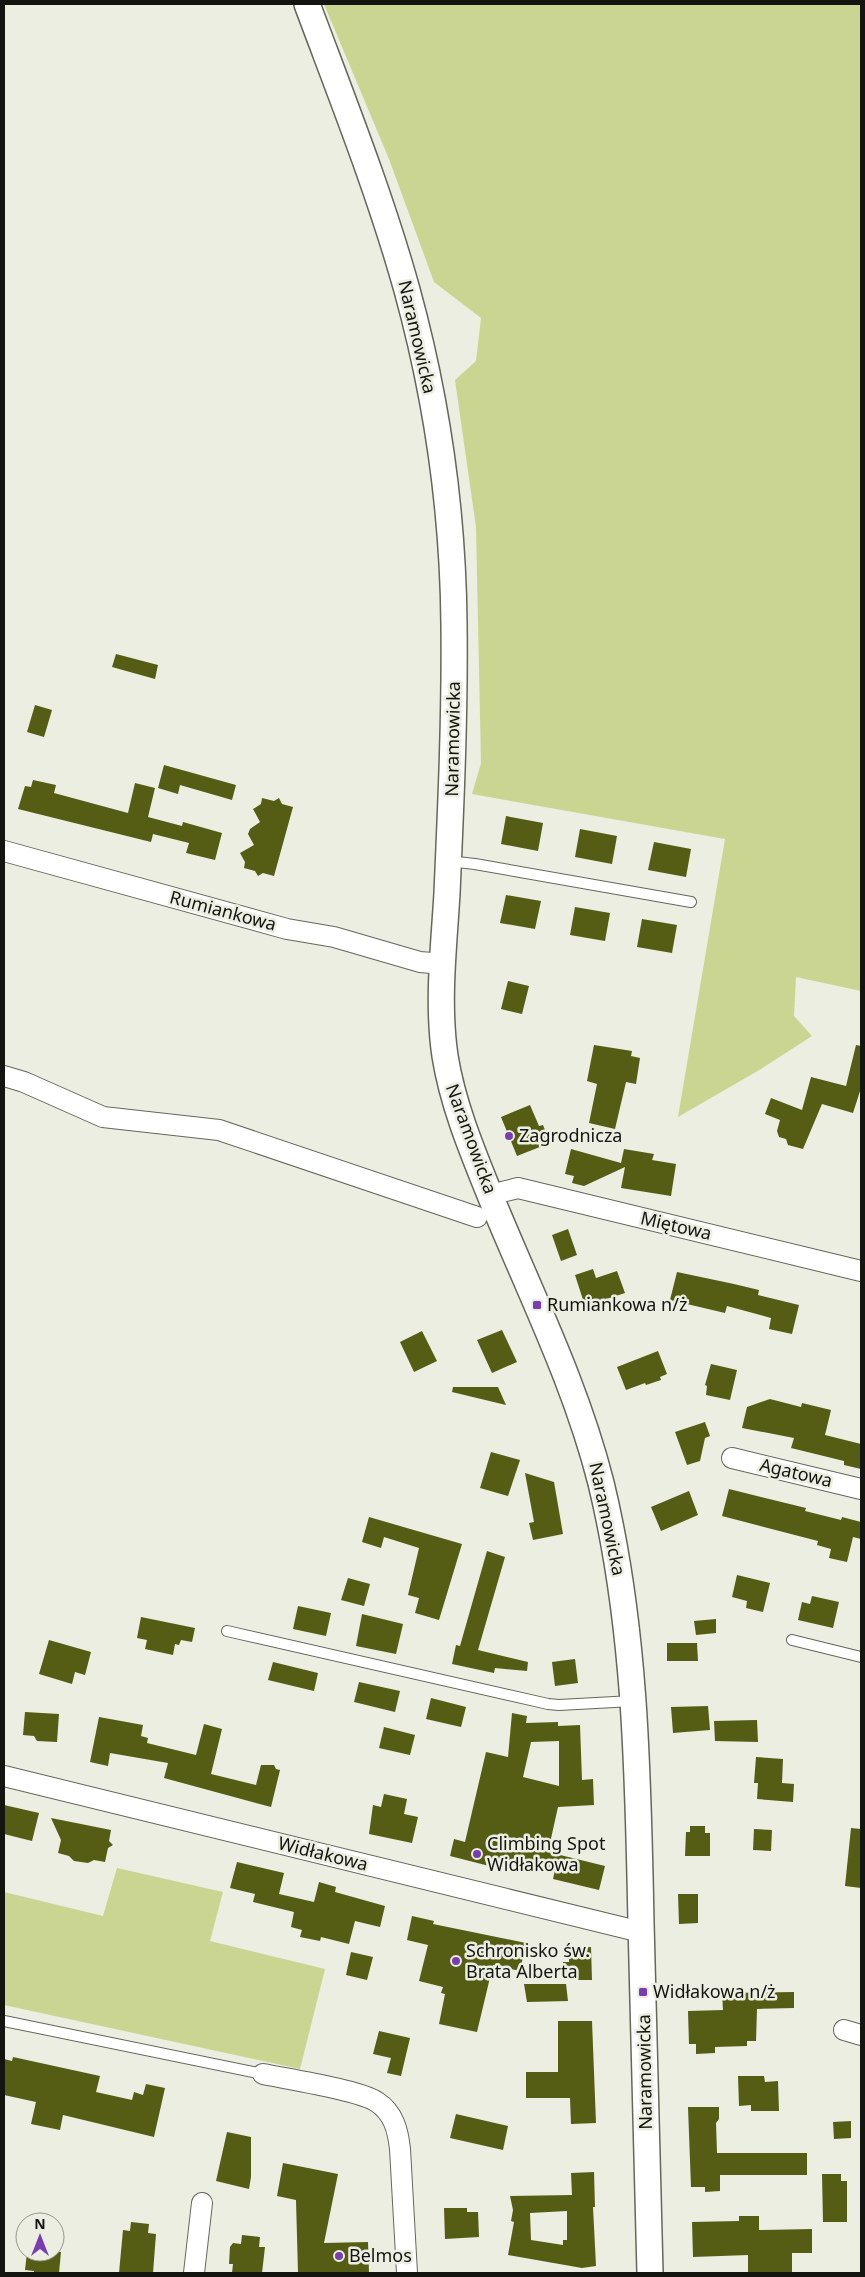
<svg xmlns="http://www.w3.org/2000/svg" width="865" height="2277" font-family="'Noto Sans',sans-serif">
<style>
.green{fill:#cad592}
.building{fill:#555d14;fill-rule:evenodd}
.lines{fill:none;stroke-linecap:round;stroke-linejoin:round}
.service-casing{stroke:#65675b;stroke-width:12}
.minor-casing{stroke:#65675b;stroke-width:22}
.tertiary-casing{stroke:#65675b;stroke-width:28}
.service{stroke:#fff;stroke-width:10}
.minor{stroke:#fff;stroke-width:20}
.tertiary{stroke:#fff;stroke-width:25}
.poi-dot{fill:#7a3cb1;stroke:#ebeee0;stroke-width:2}
.labels{text-anchor:middle;stroke-width:5;stroke-linejoin:round;paint-order:stroke}
.street-label{font-size:18px;fill:#141510;stroke:#ebeee0}
.poi-label{font-size:18px;fill:#141510;stroke:#ebeee0;text-anchor:start}
</style>
<rect width="100%" height="100%" fill="#ebeee0"/>
<g class="green">
<polygon points="324,4 861,4 861,991 796,977 794,1016 812,1036 761,1069 678,1117 725,839 472,794 481,763 476,527 455,380 476,361 481,318 434,282 389,159"/>
<polygon points="117,1868 223,1892 210,1941 325,1969 300,2069 4,2005 4,1892 103,1916"/>
</g>
<g class="building">
<polygon points="116,654 158,665 155,679 112,667"/>
<polygon points="35,705 52,710 44,737 27,732"/>
<polygon points="164,765 236,785 232,800 180,785 178,794 158,788"/>
<polygon points="33,780 56,785 54,793 128,813 135,783 155,788 148,817 182,826 183,822 222,833 215,860 186,853 189,843 153,834 151,842 18,809 25,786 31,787"/>
<polygon points="262,798 274,801 279,798 282,804 293,807 274,876 263,873 258,876 255,871 244,868 245,862 240,853 254,845 248,834 250,829 260,822 253,809 261,804"/>
<polygon points="506,816 543,823 538,851 501,844"/>
<polygon points="580,829 617,836 612,864 575,857"/>
<polygon points="654,842 691,849 686,877 648,870"/>
<polygon points="506,895 541,901 535,929 500,923"/>
<polygon points="575,907 610,913 605,941 570,935"/>
<polygon points="642,919 677,925 672,953 637,947"/>
<polygon points="508,981 529,986 522,1014 501,1009"/>
<polygon points="594,1045 632,1051 631,1056 640,1058 636,1084 626,1082 615,1129 589,1123 597,1084 587,1081"/>
<polygon points="856,1045 861,1046 861,1088 853,1113 822,1104 803,1149 788,1145 786,1139 779,1137 777,1131 780,1120 765,1114 771,1098 802,1110 811,1077 846,1086"/>
<polygon points="530,1105 539,1126 543,1125 550,1143 517,1156 501,1117"/>
<polygon points="571,1149 621,1163 624,1149 654,1154 652,1160 676,1164 671,1196 621,1188 625,1167 584,1186 572,1183 574,1176 565,1174"/>
<polygon points="568,1229 577,1255 561,1261 552,1235"/>
<polygon points="593,1269 596,1278 617,1271 625,1293 585,1306 575,1275"/>
<polygon points="677,1272 734,1284 759,1290 758,1295 799,1305 792,1334 769,1329 771,1318 727,1306 725,1313 670,1300"/>
<polygon points="502,1330 517,1362 492,1373 477,1340"/>
<polygon points="422,1331 437,1361 414,1372 400,1342"/>
<polygon points="658,1351 667,1374 660,1377 661,1380 646,1385 645,1383 626,1390 617,1367"/>
<polygon points="711,1364 737,1370 730,1400 706,1395 707,1386 705,1385"/>
<polygon points="453,1387 498,1387 506,1405 452,1392"/>
<polygon points="770,1399 801,1407 802,1403 831,1410 825,1435 861,1444 861,1469 844,1465 844,1461 791,1448 794,1438 742,1428 747,1407"/>
<polygon points="705,1422 710,1436 705,1438 700,1461 687,1465 675,1432"/>
<polygon points="491,1452 520,1460 508,1496 480,1488"/>
<polygon points="525,1473 554,1482 563,1534 533,1540 529,1523 534,1522"/>
<polygon points="729,1489 806,1508 805,1511 841,1520 842,1517 861,1522 861,1539 853,1537 847,1562 829,1558 831,1549 817,1545 818,1541 722,1516"/>
<polygon points="689,1491 698,1515 661,1531 651,1507"/>
<polygon points="369,1517 462,1544 439,1620 415,1613 419,1598 408,1595 419,1548 384,1537 381,1548 362,1542"/>
<polygon points="487,1551 505,1557 478,1650 528,1662 527,1671 495,1668 494,1673 452,1664 456,1645 460,1646"/>
<polygon points="737,1575 770,1583 763,1612 746,1608 747,1601 732,1597"/>
<polygon points="348,1578 370,1584 364,1606 341,1600"/>
<polygon points="812,1596 839,1602 833,1628 798,1620 802,1602 810,1604"/>
<polygon points="298,1606 331,1613 326,1636 293,1629"/>
<polygon points="362,1614 403,1624 396,1654 356,1646"/>
<polygon points="141,1617 195,1628 192,1642 181,1640 179,1645 175,1644 173,1655 145,1649 147,1640 137,1638"/>
<polygon points="716,1619 716,1633 696,1635 694,1621"/>
<polygon points="49,1640 91,1652 85,1675 75,1672 72,1684 39,1674"/>
<polygon points="667,1643 697,1643 698,1661 667,1661"/>
<polygon points="575,1659 578,1683 555,1686 552,1662"/>
<polygon points="273,1662 318,1673 314,1691 268,1680"/>
<polygon points="359,1682 400,1691 395,1712 354,1702"/>
<polygon points="431,1698 466,1707 461,1727 426,1719"/>
<polygon points="708,1706 710,1730 673,1733 671,1707"/>
<polygon points="25,1712 59,1714 57,1742 37,1741 34,1736 23,1735"/>
<path d="M512,1713l15,3 -1,7 32,-1v4l22,-1 2,55 11,-1 1,26 -36,2 -10,45 57,14 -6,24 -46,-11 2,-9 -52,-12 -2,11 -51,-13 4,-17 11,3 21,-90 22,5zM559,1741v45l-36,-9 8,-35z"/>
<polygon points="99,1717 143,1725 141,1736 148,1738 147,1743 196,1755 204,1724 222,1729 211,1774 256,1785 261,1765 274,1765 276,1769 280,1770 271,1807 164,1778 168,1763 110,1753 108,1766 90,1762"/>
<polygon points="757,1720 758,1742 715,1741 714,1721"/>
<polygon points="384,1727 415,1735 410,1755 379,1748"/>
<polygon points="756,1757 783,1759 782,1783 794,1784 793,1802 757,1799 758,1783 754,1783"/>
<polygon points="384,1794 407,1799 404,1814 418,1817 412,1843 369,1834 373,1805 381,1807"/>
<polygon points="4,1805 39,1813 32,1841 4,1834"/>
<polygon points="51,1818 111,1830 109,1841 113,1845 108,1848 105,1862 94,1860 88,1863 74,1861 69,1856 58,1853 61,1840"/>
<polygon points="690,1826 705,1826 705,1833 710,1833 710,1856 685,1856 686,1832 690,1832"/>
<polygon points="851,1828 861,1829 861,1888 845,1886"/>
<polygon points="754,1829 772,1830 771,1851 753,1850"/>
<polygon points="237,1862 284,1873 279,1894 314,1902 319,1882 336,1887 335,1892 385,1906 380,1927 355,1921 349,1944 321,1937 320,1941 300,1937 302,1930 291,1927 294,1912 253,1902 255,1894 230,1888"/>
<polygon points="678,1894 698,1894 698,1923 679,1924"/>
<polygon points="412,1916 434,1921 433,1924 526,1943 520,1971 493,1965 477,2032 439,2024 445,1994 441,1993 443,1987 419,1981 428,1945 407,1940"/>
<polygon points="591,1947 592,1980 563,1980 563,1962 569,1962 569,1948"/>
<polygon points="351,1952 373,1957 367,1980 346,1975"/>
<polygon points="524,1984 566,1984 568,2001 527,2002"/>
<polygon points="794,1992 794,2008 757,2009 756,2041 747,2041 747,2046 715,2047 715,2053 696,2054 696,2044 689,2044 688,2011 723,2010 722,1993"/>
<polygon points="558,2021 592,2021 596,2123 571,2124 570,2098 526,2098 526,2072 558,2072"/>
<polygon points="379,2031 410,2038 401,2076 387,2073 391,2058 373,2054"/>
<polygon points="13,2057 100,2076 96,2092 132,2100 134,2092 143,2095 146,2084 165,2088 154,2137 63,2115 60,2130 31,2124 36,2102 4,2095 4,2059 12,2061"/>
<polygon points="738,2076 764,2076 765,2082 778,2081 779,2111 751,2111 751,2105 739,2106"/>
<polygon points="688,2107 719,2107 719,2119 716,2123 717,2153 807,2153 807,2175 720,2175 720,2191 705,2192 705,2187 691,2187"/>
<polygon points="456,2114 508,2126 503,2150 450,2138"/>
<polygon points="851,2121 851,2138 834,2139 833,2122"/>
<polygon points="227,2132 251,2137 251,2177 249,2189 216,2181"/>
<polygon points="283,2163 338,2174 324,2243 368,2242 369,2273 298,2273 296,2200 277,2196"/>
<path d="M594,2172l1,35h-2l3,59 -14,2 -74,-13 6,-33 -3,-1 2,-11 -3,-14 62,-1 -1,-22zM567,2211v29h-4v5l-32,-5 -1,-27z"/>
<polygon points="822,2174 841,2174 841,2181 847,2181 847,2222 823,2222"/>
<polygon points="444,2208 467,2208 467,2212 478,2212 479,2237 445,2239"/>
<polygon points="739,2216 759,2216 759,2230 812,2229 812,2253 792,2253 792,2273 748,2273 748,2255 693,2257 692,2222 739,2221"/>
<polygon points="131,2222 149,2224 148,2233 156,2234 153,2273 119,2273 123,2230 130,2231"/>
<polygon points="242,2235 260,2237 259,2247 265,2247 262,2273 232,2273 233,2264 229,2264 230,2247 233,2243 241,2244"/>
<polygon points="27,2252 61,2252 59,2273 34,2273 34,2271 25,2270"/>
</g>
<g class="lines">
<defs>
<g id="service">
<polyline points="448,861 475,864 691,902"/>
<polyline points="227,1631 548,1704 559,1705 633,1701"/>
<polyline points="792,1640 861,1657"/>
<polyline points="4,2021 263,2074"/>
</g>
<g id="minor">
<polyline points="4,851 287,929 334,937 420,962 444,964"/>
<polyline points="4,1076 24,1082 103,1117 219,1130 477,1217"/>
<polyline points="490,1195 518,1188 861,1271"/>
<polyline points="732,1458 861,1489"/>
<polyline points="4,1776 641,1932"/>
<polyline points="844,2030 861,2035"/>
<path d="M263,2074c24,5 97,16 114,28 17,11 21,29 23,47l7,124"/>
<polyline points="194,2273 202,2203"/>
</g>
<path id="tertiary" d="M307,4c35,94 73,189 100,286 30,109 46,222 47,334 1,90 -3,179 -7,269 -3,53 -10,109 -2,163 8,50 28,97 47,144 38,93 84,184 109,283 35,144 37,292 40,440 3,117 6,234 9,350"/>
</defs>
<use href="#service" class="service-casing"/>
<use href="#minor" class="minor-casing"/>
<use href="#tertiary" class="tertiary-casing"/>
<use href="#service" class="service"/>
<use href="#minor" class="minor"/>
<use href="#tertiary" class="tertiary"/>
</g>
<g class="poi-dot">
<circle cx="509" cy="1136" r="5"/>
<rect x="532" y="1300" width="10" height="10" rx="2.5"/>
<circle cx="477" cy="1854" r="5"/>
<circle cx="456" cy="1961" r="5"/>
<rect x="638" y="1987" width="10" height="10" rx="2.5"/>
<circle cx="339" cy="2256" r="5"/>
</g>
<g class="labels">
<g class="street-label">
<text transform="translate(417 337) rotate(77)" y="6">Naramowicka</text>
<text transform="translate(453 739) rotate(-89)" y="6">Naramowicka</text>
<text transform="translate(223 911) rotate(15)" y="6">Rumiankowa</text>
<text transform="translate(471 1139) rotate(70)" y="6">Naramowicka</text>
<text transform="translate(676 1226) rotate(13)" y="6">Miętowa</text>
<text transform="translate(796 1473) rotate(13)" y="6">Agatowa</text>
<text transform="translate(607 1519) rotate(78)" y="6">Naramowicka</text>
<text transform="translate(323 1854) rotate(14)" y="6">Widłakowa</text>
<text transform="translate(645 2072) rotate(-91)" y="6">Naramowicka</text>
</g>
<g class="poi-label">
<text x="519" y="1142">Zagrodnicza</text>
<text x="547" y="1311">Rumiankowa n/ż</text>
<text x="487" y="1850">Climbing Spot<tspan x="487" dy="21">Widłakowa</tspan></text>
<text x="466" y="1957">Schronisko św.<tspan x="466" dy="21">Brata Alberta</tspan></text>
<text x="653" y="1998">Widłakowa n/ż</text>
<text x="349" y="2262">Belmos</text>
</g>
</g>
<rect width="865" height="2277" fill="none" stroke="#141510" stroke-width="10"/>
<g transform="translate(40 2237)"><circle r="24" fill="#ebeee0" stroke="#95978d"/>
<path d="M0-4L9 19L0 12L-9 19Z" fill="#7a3cb1"/>
<text y="-8" font-size="14" font-weight="bold" text-anchor="middle" fill="#141510">N</text>
</g>
</svg>
